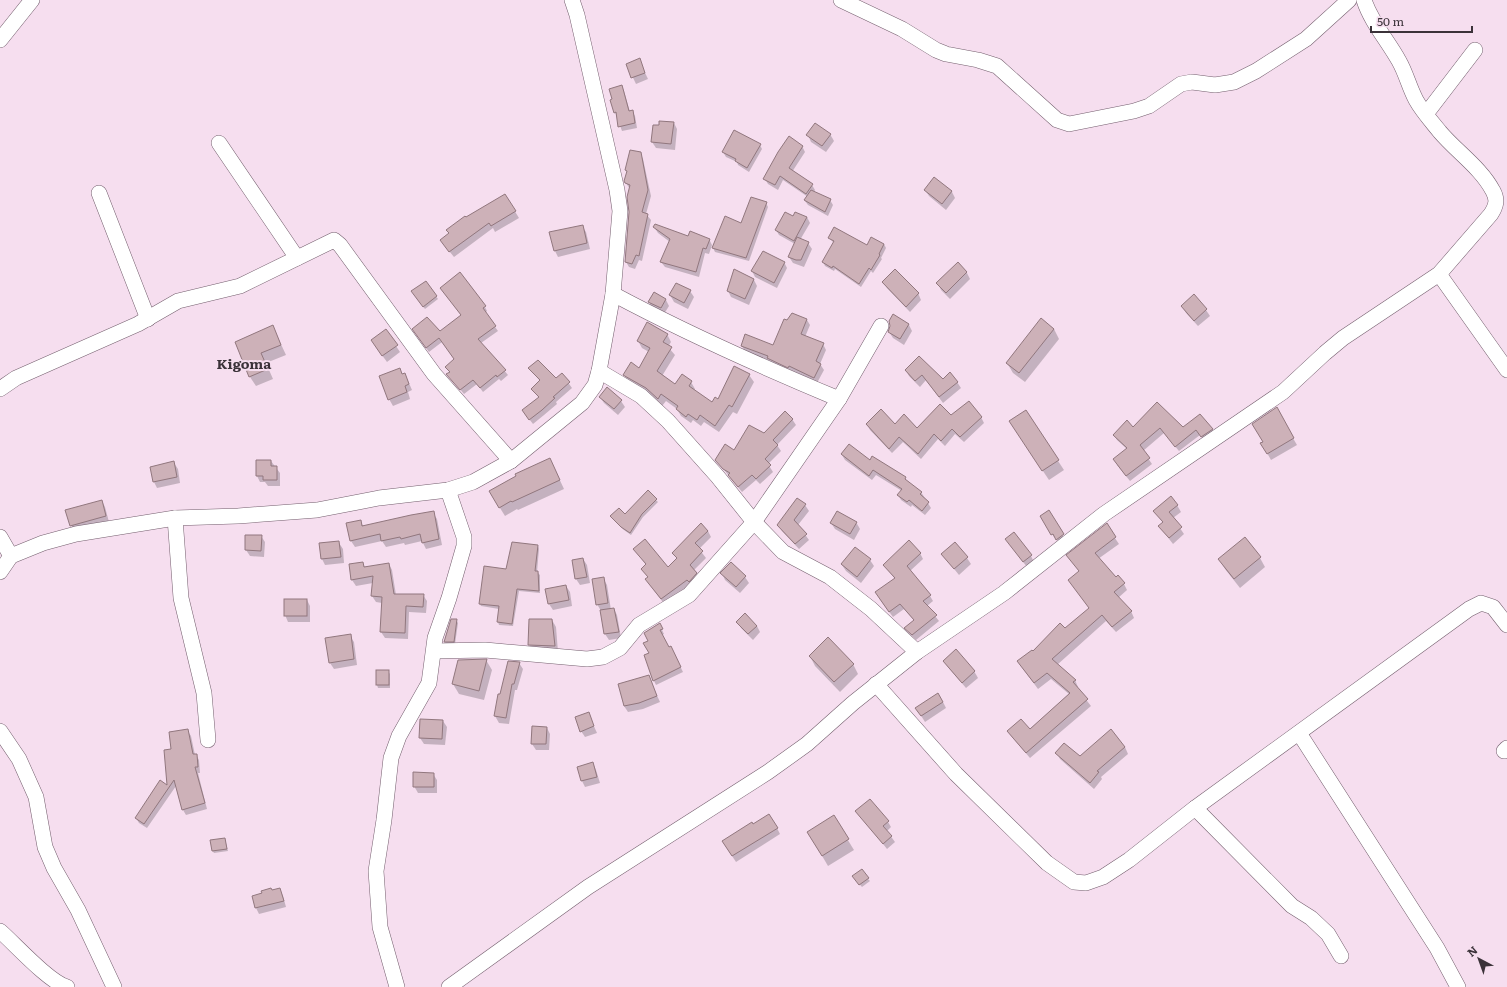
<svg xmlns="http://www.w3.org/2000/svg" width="1507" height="987" font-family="Literata,serif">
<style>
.shadow{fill:#0003}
.building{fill:#cdb1b8;stroke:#91777e}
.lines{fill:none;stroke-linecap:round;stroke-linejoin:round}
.street-casing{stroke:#745f6e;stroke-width:16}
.street{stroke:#fff;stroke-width:15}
.labels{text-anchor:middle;stroke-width:4;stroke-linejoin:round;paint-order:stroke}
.quarter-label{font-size:14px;font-weight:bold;fill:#3b3239;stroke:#f6deef}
</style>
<rect width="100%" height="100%" fill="#f6deef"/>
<g class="shadow">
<polygon points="639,60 648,79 636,84 627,65"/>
<polygon points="622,86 624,91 630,112 632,111 635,116 637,128 622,131 615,112"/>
<polygon points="674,123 677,129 675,150 656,148 652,142"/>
<polygon points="830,134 834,141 826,152 811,142 808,135"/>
<polygon points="760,145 762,149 749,172 738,165 737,162 726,157 723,152"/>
<polygon points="802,146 805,152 792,172 812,185 815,190 814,192 830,200 833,205 828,216 808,205 805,201 808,197 783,180 778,190 768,184 765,179"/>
<polygon points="640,153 643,159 651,196 646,214 651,220 642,261 639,260 635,269 629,267 626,262 630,212 630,189 626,183 628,173 626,170"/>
<polygon points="934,178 952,192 955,198 946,210 929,196 925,190"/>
<polygon points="505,195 519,218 495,232 493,228 454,257 445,246 465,218"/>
<polygon points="766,203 768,207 749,261 715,252 713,248"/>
<polygon points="793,217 807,217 810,223 800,240 808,243 812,249 804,267 793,263 789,257 795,244 779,235 776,230"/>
<polygon points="582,226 586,232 590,249 558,257 555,251"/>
<polygon points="654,227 688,238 709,239 712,245 709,254 705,253 699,277 665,267 661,262 670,242 658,233"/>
<polygon points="829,238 867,246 884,244 886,248 881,258 882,259 873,273 871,271 861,287 835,269 834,271 825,266 823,262 834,243"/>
<polygon points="784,262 787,268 777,288 755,277 752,271"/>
<polygon points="958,264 967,273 970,279 950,299 941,290 938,284"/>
<polygon points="734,271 754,280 757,286 749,305 731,297 728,291"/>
<polygon points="425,282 438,299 425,309 414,294"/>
<polygon points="883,282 918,293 921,300 910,312 887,288"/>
<polygon points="441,288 485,307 487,311 485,313 498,331 481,343 508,375 501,381 499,379 483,392 477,384 464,394 448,375 450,373 447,367 455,360 442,342 429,352 416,334 439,333 461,315"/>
<polygon points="690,291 694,297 688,309 674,302 670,295"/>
<polygon points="654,293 666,300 669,306 664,314 652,308 649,302"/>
<polygon points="1182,306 1206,310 1210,316 1198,326 1186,313"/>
<polygon points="807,320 810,325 805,337 823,344 826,350 820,364 824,370 817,383 792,371 791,373 771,364 770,361 745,352 742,346 774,346"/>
<polygon points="1041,320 1054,329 1059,339 1025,382 1013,373 1007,363"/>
<polygon points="909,325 912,331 904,345 893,338 889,332"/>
<polygon points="273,327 286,355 266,363 273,379 256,386 250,377 236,342"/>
<polygon points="386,331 400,352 387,362 376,347"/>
<polygon points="667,334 671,342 668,347 675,355 662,376 676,386 691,382 695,389 694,391 712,403 718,401 735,367 749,375 754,382 737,414 733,412 719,432 704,422 701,426 693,420 691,423 681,416 677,409 666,401 662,406 628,382 624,375 640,369 649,352 642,348 638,341"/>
<polygon points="530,369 556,379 562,374 572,388 556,402 557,404 544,415 533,424 526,415 539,398 532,389 540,381"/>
<polygon points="906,370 943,380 957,382 961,388 943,403 926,380 920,387 909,376"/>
<polygon points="405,374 412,390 408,392 410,399 393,406 389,399 402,375"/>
<polygon points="600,397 621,401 625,407 618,415 604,403"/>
<polygon points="1157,403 1183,428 1212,429 1215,435 1205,442 1200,435 1179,451 1164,433 1143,451 1152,464 1130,481 1117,465 1127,449 1117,440 1114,435 1134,428"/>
<polygon points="1276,409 1297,445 1271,460 1262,444 1264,443"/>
<polygon points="1025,411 1064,470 1049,480 1016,431"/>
<polygon points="951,417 981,417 984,423 964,442 955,434 945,446 938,439 921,459 903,442 892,453 870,430 867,424 895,426 917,429"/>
<polygon points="792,419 796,425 777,445 781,451 768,464 773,472 760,484 756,480 742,492 716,460"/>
<polygon points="842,455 870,461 905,478 908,483 921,492 931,508 925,515 912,505 911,507 901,500 898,495 902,491 876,475 872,480 845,460"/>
<polygon points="550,459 564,489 518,510 517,509 505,516 490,492"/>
<polygon points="271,461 280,473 280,486 268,486 265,482 260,482 257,476"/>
<polygon points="174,463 178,469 180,483 157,488 154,482 151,468"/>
<polygon points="648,492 658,502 643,517 631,535 624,530 613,519 625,515"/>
<polygon points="102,501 105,507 109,522 75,532 71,525"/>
<polygon points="805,505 809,511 798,525 809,540 799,549 782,531 778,525"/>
<polygon points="1177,505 1181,512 1173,518 1184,534 1173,544 1159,526 1163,523 1155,511"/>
<polygon points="1049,511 1064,538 1059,542 1055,537 1054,537 1042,516"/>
<polygon points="433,513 437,519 442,545 426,549 422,541 405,545 404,543 386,547 382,541 355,547 351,541 347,524 360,521 364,527"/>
<polygon points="856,522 860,529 854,540 835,529 831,523"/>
<polygon points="1106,525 1119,544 1098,559 1115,578 1124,584 1127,590 1118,598 1131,611 1134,618 1116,632 1106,621 1057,665 1075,680 1078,687 1077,688 1091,706 1030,758 1012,737 1008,731 1029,730 1069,694 1051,679 1038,689 1018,662 1065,630 1090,609 1080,572 1068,556"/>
<polygon points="708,531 711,537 699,549 706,558 694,570 700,579 665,605 650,585 649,578 642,569 646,565 634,549 668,568 677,559 673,553"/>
<polygon points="246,536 261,536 265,542 264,557 250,556 246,550"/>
<polygon points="339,543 343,549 344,563 325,565 322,559 320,544"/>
<polygon points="1010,545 1031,556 1034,562 1027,567"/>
<polygon points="538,546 539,549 537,572 540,575 540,593 519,591 513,626 499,625 498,622 499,609 481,606 480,604 506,570"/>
<polygon points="855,548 870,560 874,566 861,583 846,571 842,565"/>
<polygon points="920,553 923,559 910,571 930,596 933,601 927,606 939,621 916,640 909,633 906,628 915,621 904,609 893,617 879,598 895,579 884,565"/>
<polygon points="942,554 967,558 971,564 959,575"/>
<polygon points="1260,558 1265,567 1240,588 1225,569 1219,559"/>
<polygon points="583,559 587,565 590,583 580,585 576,579"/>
<polygon points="363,563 365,568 389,564 392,570 396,595 423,595 427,601 426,613 409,612 408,639 385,638 381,632 382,603 376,602 372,596 373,583 356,586 352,580"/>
<polygon points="731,563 745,577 749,583 740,593 725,580 722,573"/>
<polygon points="603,578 607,585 611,610 614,609 617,615 621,638 609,640 605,634 601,611 597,604"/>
<polygon points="566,586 570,592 572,606 553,610 549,604"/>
<polygon points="307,600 310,606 310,622 288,622 285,615"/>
<polygon points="456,620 458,623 455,644 446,644 445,642"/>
<polygon points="552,620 556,627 558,652 532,651 529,644"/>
<polygon points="738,622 757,626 760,632 753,640 741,628"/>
<polygon points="659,624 664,634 662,635 668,648 673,652 683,672 656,685 654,681 649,641"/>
<polygon points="350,636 354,642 357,665 334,669 330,663"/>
<polygon points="810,656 853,664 858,674 840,692 815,666"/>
<polygon points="486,660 492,670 484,700 459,694 453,684"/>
<polygon points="944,661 974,671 978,678 966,688 948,667"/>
<polygon points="519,663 523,669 517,690 515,690 509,724 499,723 495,716 499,695 501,696"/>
<polygon points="377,671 388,671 390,674 390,688 378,688 377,685"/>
<polygon points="648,676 660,702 643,709 628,712 624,706 619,685"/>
<polygon points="943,702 946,708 925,722 920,714"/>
<polygon points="588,713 597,733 585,737 581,731"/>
<polygon points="443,721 447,727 445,745 424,744 420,738"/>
<polygon points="547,728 550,734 549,750 536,750 532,744"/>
<polygon points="187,730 191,736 195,755 196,755 199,760 200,773 198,773 207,809 186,815 183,810 176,786 147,828 139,823 136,818 168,788 173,750"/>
<polygon points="1125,747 1128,754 1101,777 1102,779 1094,789 1060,759 1057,753 1080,757"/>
<polygon points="593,763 596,770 600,783 585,787 582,781"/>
<polygon points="433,774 437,780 437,793 418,793 414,786"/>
<polygon points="857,811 888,822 891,827 887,831 895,842 887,849"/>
<polygon points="833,816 854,850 828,866 814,842"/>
<polygon points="753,825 777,828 780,834 736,862 723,842"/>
<polygon points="225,839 228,851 214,853 212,850"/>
<polygon points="855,879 868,879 870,881 862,887"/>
<polygon points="280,889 283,896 286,907 259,914 256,908 272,891"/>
</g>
<g class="building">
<polygon points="640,58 645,73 631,78 626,64"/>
<polygon points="622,85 629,111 633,110 635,123 618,127 616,112 614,113 610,100 612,99 609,89"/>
<polygon points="659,121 674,122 671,144 651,142 653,125 659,125"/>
<polygon points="815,123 831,134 822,146 806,135"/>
<polygon points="734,130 761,144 747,168 735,161 736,159 722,152"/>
<polygon points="789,136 803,146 789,168 813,184 806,194 780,176 775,185 763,179 778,152"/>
<polygon points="630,150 641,152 648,190 642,212 648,214 639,256 636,255 632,264 625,262 629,212 627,197 630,185 625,183 624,181 627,171 625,170"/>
<polygon points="934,177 952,191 942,204 924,190"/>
<polygon points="811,190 831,199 825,212 804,200"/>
<polygon points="505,194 516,211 491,226 489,223 449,252 440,240 449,233 446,230 465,216 466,217"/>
<polygon points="751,197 767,202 746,258 712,248 725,216 741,223"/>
<polygon points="785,212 793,216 795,212 807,217 794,241 775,230"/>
<polygon points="655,224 688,236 690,231 710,239 706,249 703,248 696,272 660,262 670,239 653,227"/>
<polygon points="583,225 587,243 554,251 549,232"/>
<polygon points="834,227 867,245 871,237 884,244 879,254 880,255 871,270 869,268 859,284 833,266 832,268 822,262 834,241 828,238"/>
<polygon points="797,237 809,242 801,260 796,260 788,257"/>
<polygon points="763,251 785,262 774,283 751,271"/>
<polygon points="958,262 967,272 946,293 936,283"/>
<polygon points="734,269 754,279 745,299 727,291"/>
<polygon points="895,269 919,293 906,307 882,282"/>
<polygon points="460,272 486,306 483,308 496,326 478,339 506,370 497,377 496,375 480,388 473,380 460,390 446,374 450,372 445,367 454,359 439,338 426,348 412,329 427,317 440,331 461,315 440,288"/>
<polygon points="426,281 437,296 423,307 411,291"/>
<polygon points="676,283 691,290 684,303 669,295"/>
<polygon points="654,292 666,299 661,308 648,302"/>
<polygon points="1194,294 1207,309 1194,321 1181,306"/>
<polygon points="792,313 807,319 801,334 824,343 816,361 821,364 814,378 789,366 788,368 767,358 768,356 741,346 745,334 773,345 784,319 787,320"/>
<polygon points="893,314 909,324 900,339 888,332 890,326 889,321"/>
<polygon points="1041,318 1054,329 1019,373 1006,363"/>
<polygon points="647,322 668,334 663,342 672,347 657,371 675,384 682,374 692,381 689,386 712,402 715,397 718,399 734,366 750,374 732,407 729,405 715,426 700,415 697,420 688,414 686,417 676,409 678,406 661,394 658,399 646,388 623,375 631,362 639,368 650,348 637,341"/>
<polygon points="273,325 281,345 261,353 268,369 249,377 235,342"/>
<polygon points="386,329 398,345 382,356 371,340"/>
<polygon points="919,356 943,379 950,372 958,382 939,397 922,375 915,381 905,370"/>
<polygon points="538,360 556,378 562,373 570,382 553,397 555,398 542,410 529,420 522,410 539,397 531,389 540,380 528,368"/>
<polygon points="400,368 402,374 405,373 409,384 405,386 407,392 388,400 379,376"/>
<polygon points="607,387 622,400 614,409 599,397"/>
<polygon points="969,401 982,417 960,437 952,429 941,441 934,434 918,454 899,437 889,449 866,424 881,409 895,424 904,414 917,428 940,404 951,415"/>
<polygon points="1157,402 1183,427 1200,414 1213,429 1201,437 1196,430 1175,447 1160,428 1140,445 1150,458 1126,476 1113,459 1127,448 1113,435 1127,420 1133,427"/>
<polygon points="1277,407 1294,438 1267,454 1260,443 1263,442 1252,424"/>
<polygon points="1026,410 1059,460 1042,471 1009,421"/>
<polygon points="785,411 793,419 773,440 778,445 765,459 771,465 756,479 752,475 738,487 728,475 730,473 723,469 715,460 725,444 734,450 749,425 764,433"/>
<polygon points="849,444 870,460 872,456 906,477 905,479 922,492 920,494 929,502 922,511 909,500 907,502 897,495 902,489 873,470 869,476 841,454"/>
<polygon points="550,458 560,480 512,502 511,501 499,508 489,491 516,476 515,474"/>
<polygon points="256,460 271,460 271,466 277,466 277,480 263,480 263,476 256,476"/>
<polygon points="174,461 177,477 153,482 150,467"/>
<polygon points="648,490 657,499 642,514 630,533 621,527 610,516 619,508 625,514"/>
<polygon points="1171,496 1178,505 1169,512 1182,527 1169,538 1158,526 1163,522 1153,511"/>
<polygon points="797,498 806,504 794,520 807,534 795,544 777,525"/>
<polygon points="102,500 106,516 70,526 65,510"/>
<polygon points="1049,510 1064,534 1056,540 1053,534 1051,535 1040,516"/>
<polygon points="434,511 439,539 422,543 420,534 401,539 400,537 381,541 380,534 350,541 346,523 361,520 362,526 411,515"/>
<polygon points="837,511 857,522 850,534 830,523"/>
<polygon points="701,523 708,531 695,543 703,551 690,565 697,573 689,582 687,580 661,599 645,579 648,577 641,569 646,564 633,549 645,539 668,567 677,558 672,553"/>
<polygon points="1107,523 1116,537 1095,553 1116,577 1118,575 1125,583 1114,592 1132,611 1112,627 1102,615 1052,659 1076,680 1073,682 1088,699 1026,753 1007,731 1021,719 1030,729 1070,693 1047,673 1034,683 1017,661 1032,650 1033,651 1060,623 1065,628 1089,608 1068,580 1079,571 1066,555"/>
<polygon points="1014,532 1032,555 1023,562 1005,539"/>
<polygon points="245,535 262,535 261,551 245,550"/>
<polygon points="1245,537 1261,557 1234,579 1218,559"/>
<polygon points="909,540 921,553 907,566 931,595 923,601 937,615 912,635 904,628 914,620 900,604 889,612 875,592 895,578 883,565"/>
<polygon points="339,541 341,557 321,559 319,543"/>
<polygon points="512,542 538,545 535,571 538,571 539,591 517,589 512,624 497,622 499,606 479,604 484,566 506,569"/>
<polygon points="955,542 968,557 954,569 941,554"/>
<polygon points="855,547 871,559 857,577 841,564"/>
<polygon points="583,558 587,577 575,579 572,560"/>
<polygon points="363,562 364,567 389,563 394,594 424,594 423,607 406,606 405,633 380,632 382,597 371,596 373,576 351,580 349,564"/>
<polygon points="731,562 746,576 736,587 720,573"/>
<polygon points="604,577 608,603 596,605 592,579"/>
<polygon points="566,585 569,600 548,604 545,589"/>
<rect x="284" y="599" width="23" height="17"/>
<polygon points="614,608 619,632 604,634 600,610"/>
<polygon points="745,613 757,626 748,634 736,622"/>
<polygon points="451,619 457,619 454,642 444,642"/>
<polygon points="529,619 552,619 555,646 528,645"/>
<polygon points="660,623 663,629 660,630 669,647 671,646 681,667 653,681 644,655 649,653 643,643 648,641 644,633"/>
<polygon points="351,634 354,659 329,663 325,638"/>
<polygon points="828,637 854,664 834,682 809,656"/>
<polygon points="956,649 975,671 962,683 943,661"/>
<polygon points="487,659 479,691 452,684 458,660"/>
<polygon points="508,661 520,662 514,684 512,684 506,718 494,716 498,694 500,694"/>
<rect x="376" y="670" width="13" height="15"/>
<polygon points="649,675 657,696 639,703 624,706 618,684"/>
<polygon points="938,693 943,702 921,716 915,708"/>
<polygon points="589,712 594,726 580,732 575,717"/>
<polygon points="420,719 443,720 442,739 419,738"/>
<polygon points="532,726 547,727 546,744 531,744"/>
<polygon points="188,729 193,754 197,754 198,767 195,767 205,803 182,810 174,780 144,824 135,818 160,780 167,785 164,750 171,749 169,732"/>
<polygon points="1111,729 1125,747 1097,771 1099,772 1090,783 1055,753 1064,743 1080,756"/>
<polygon points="593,762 597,777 581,781 577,767"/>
<polygon points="413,772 434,773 434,787 413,787"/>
<polygon points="870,799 889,821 883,826 892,836 883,844 855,811"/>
<polygon points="769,814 778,828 732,856 722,841 752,822 753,824"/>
<polygon points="834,815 849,839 822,856 807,832"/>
<polygon points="225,838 227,849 212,851 210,840"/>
<polygon points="862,869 869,878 859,885 852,876"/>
<polygon points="271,888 272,890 280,888 284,901 255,908 252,896 262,893 261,891"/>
</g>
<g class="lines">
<defs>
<g id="street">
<polyline points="841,0 902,29 936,50 946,54 978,60 997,66 1057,120 1069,124 1134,111 1149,106 1181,84 1192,82 1215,85 1234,82 1256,71 1306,39 1349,0"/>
<polyline points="0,40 32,0"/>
<polyline points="1426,114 1475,50"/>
<polyline points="219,143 297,258"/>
<polyline points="99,193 148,319"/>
<polyline points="1439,274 1507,370"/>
<path d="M613,294c73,39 149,73 226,105"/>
<polyline points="599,371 641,396 668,421 718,477 754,522 783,552 830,577 871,609 917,652"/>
<polyline points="0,389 16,378 138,324 178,301 240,286 334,240 340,245 434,374 511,461"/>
<polyline points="175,518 181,598 204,693 208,740"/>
<polyline points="0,537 11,556"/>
<polyline points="0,572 11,556 43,543 76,534 175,518 238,516 317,510 379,498 448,490 473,482 511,461 582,403 595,385 599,371 613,294 620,211 617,190 577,15 572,0"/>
<polyline points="434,651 485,650 587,659 603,657 620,648 639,625 689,595 754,522 839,399 881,326"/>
<polyline points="876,684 956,774 1047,863 1074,882 1086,883 1103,877 1129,860 1195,808 1292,906 1311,918 1328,934 1341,956"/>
<polyline points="0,731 19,759 36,797 45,847 54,868 78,910 114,987"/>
<polyline points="1299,733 1437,948 1458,987"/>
<polyline points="1504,751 1507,748"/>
<polyline points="1195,808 1469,609 1481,603 1493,607 1507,625"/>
<path d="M0,931c15,13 49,51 67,56"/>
<polyline points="397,987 380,927 376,871 384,820 391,758 399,736 429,683 435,638 449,598 464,546 464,537 448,490"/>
<path d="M449,987l139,-100 180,-115 39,-28 46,-41 64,-51 87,-59 100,-79 179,-122 42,-39 18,-15 96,-64 52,-60c5,-8 7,-14 2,-23 -12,-23 -36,-39 -53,-59 -8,-10 -18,-21 -24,-32 -7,-13 -10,-27 -17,-39 -11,-20 -28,-39 -35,-61"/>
</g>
</defs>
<use href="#street" class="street-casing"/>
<use href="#street" class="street"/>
</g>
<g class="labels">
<g class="quarter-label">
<text x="244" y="369">Kigoma</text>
</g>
</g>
<g transform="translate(1479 959) rotate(319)" stroke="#f6deef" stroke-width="3" paint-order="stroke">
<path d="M0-3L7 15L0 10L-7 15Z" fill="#3b3239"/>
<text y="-6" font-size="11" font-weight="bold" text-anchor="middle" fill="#3b3239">N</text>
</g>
<path d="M1371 26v6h101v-6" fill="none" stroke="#3b3239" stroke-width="2"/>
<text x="1377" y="26" font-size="12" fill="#3b3239" stroke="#f6deef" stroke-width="3" paint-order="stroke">50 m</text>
</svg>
